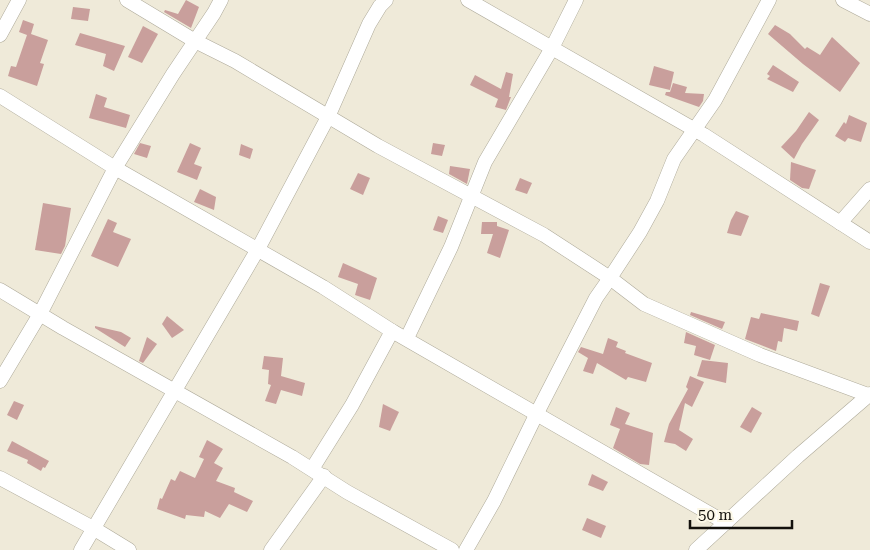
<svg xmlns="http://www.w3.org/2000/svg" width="870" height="550" font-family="'Roboto Serif',serif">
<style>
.building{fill:#c99f9c}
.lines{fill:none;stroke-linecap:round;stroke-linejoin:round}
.street-casing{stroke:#ada999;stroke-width:15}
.street{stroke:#fff;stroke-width:14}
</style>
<rect width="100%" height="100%" fill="#efead9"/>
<g class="building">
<polygon points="186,0 199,7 191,28 164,12 165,10 178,14"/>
<polygon points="73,7 90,9 88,21 71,19"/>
<polygon points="23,20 34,24 31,34 48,40 40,63 44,64 37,86 8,76 11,66 16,67 27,35 19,32"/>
<polygon points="775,25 790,34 805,49 807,47 820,55 832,37 860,63 840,92 803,64 768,34"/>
<polygon points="143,26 158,34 142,63 128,57"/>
<polygon points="80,33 125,46 114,71 103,66 106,54 75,45"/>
<polygon points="773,65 799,82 793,92 767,79 770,76 767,74"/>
<polygon points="654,66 674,72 670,90 649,85"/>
<polygon points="506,72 513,74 509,97 511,97 506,110 495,107 498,99 470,85 475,75 501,89"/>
<polygon points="673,83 687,87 685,93 704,94 703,101 699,107 665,95 666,92 670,92"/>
<polygon points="96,94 107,98 104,107 130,115 126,128 89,118"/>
<polygon points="809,112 819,120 802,144 794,159 781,147 796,131"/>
<polygon points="849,115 867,123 861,142 848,138 845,142 835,136 844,122 846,124"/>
<polygon points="140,143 151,146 147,158 134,154"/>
<polygon points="190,143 201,148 194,164 202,167 197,180 177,172"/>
<polygon points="433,143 445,145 442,156 431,154"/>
<polygon points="241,144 253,149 250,159 239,155"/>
<polygon points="791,162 816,170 809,189 802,188 790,180"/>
<polygon points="450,166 470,169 467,184 449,174"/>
<polygon points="358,173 370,178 363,195 350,189"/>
<polygon points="520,178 532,183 527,194 515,190"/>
<polygon points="200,189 216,197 214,210 194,202"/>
<polygon points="43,203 71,208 65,246 61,254 35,250"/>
<polygon points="736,211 749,216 741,236 727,233 731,220"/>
<polygon points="438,216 448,220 443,233 433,230"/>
<polygon points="108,219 117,223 113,232 131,239 118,267 91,256"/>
<polygon points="482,222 497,222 497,226 509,230 500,258 487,253 493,234 481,234"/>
<polygon points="343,263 377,278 370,300 355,295 358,284 338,277"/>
<polygon points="820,283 830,286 819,317 811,314"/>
<polygon points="691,312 725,322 722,329 690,315"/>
<polygon points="761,313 799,321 797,331 784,328 782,342 778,341 776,351 745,339 751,317 759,319"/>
<polygon points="167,316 184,330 172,338 162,324"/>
<polygon points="95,326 121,332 131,338 125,347 95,328"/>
<polygon points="686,332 715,345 710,360 694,355 696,346 684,343"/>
<polygon points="147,337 157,344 143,363 139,361"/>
<polygon points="608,338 618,342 616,347 626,351 625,353 652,363 646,382 628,377 626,380 597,363 593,374 583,371 588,358 578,352 581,347 603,354"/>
<polygon points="264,356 283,358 281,376 305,383 302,396 281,390 276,404 265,401 271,385 268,384 269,370 262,369"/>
<polygon points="702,360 728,363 726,383 697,376"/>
<polygon points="690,376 704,382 692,407 685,403 679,430 693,439 686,451 675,444 664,442 669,424 688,389 686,387"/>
<polygon points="14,401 24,405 17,420 7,415"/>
<polygon points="383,404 399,412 390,431 379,427"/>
<polygon points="616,407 630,413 625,424 653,433 649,465 640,464 613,448 620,429 610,425"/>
<polygon points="752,407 762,413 751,433 740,427"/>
<polygon points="207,440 223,449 214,463 223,468 216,481 235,488 234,492 253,501 247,512 229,504 220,518 205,511 204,517 186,515 185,519 157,509 160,498 162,499 171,479 175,481 180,471 195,478 204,459 199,457"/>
<polygon points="12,441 49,461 45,468 43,467 41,471 27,463 28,460 7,451"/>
<polygon points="592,474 608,482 603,491 588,485"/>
<polygon points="587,518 606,526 601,538 582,530"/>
</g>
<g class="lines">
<defs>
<g id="street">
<polyline points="127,0 195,41 235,61 378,146 544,235 610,278 644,304 760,355 868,395"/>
<polyline points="468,0 704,135 870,242"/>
<polyline points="843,0 870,14"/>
<polyline points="0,35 19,0"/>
<polyline points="0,96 115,168 323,287 392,331 726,523"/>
<polyline points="840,223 870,189"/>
<polyline points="0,290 63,328 292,457 347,492 452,550"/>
<polyline points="407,338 451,247 485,162 552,48 576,0"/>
<polyline points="0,381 40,314 115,168 173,74 214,13 221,0"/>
<polyline points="312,469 352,405 392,331"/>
<polyline points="0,478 93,528 129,550"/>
<polyline points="81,550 258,249 328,117 369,24 380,6 386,0"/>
<polyline points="271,550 324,476"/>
<polyline points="466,550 494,501 537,413 596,298 610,278 640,232 657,201 674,159 715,100 769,0"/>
<polyline points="696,550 798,456 870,394"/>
</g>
</defs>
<use href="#street" class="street-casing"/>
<use href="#street" class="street"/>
</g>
<path d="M690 520v8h102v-8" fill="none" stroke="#13110c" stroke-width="2.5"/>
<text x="698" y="520" font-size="15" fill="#13110c" stroke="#fcf8e7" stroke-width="4" paint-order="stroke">50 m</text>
</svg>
